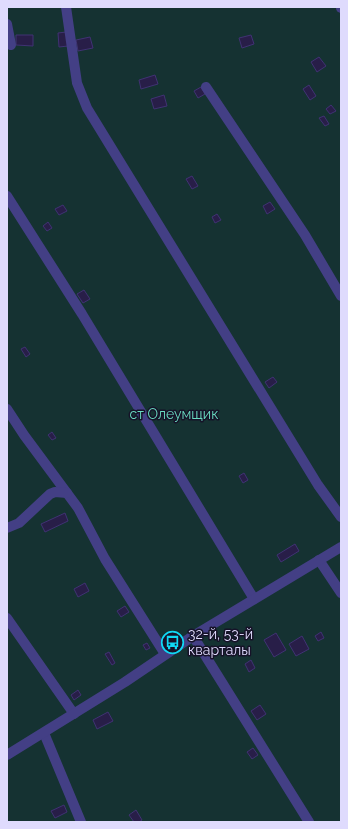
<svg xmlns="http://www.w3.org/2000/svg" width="348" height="829" font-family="Raleway,sans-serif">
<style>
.green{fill:#153232}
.building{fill:#281e48;stroke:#403273}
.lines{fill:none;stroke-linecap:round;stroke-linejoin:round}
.minor{stroke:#433f85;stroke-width:10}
.labels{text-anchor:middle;stroke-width:3;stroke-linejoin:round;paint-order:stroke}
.park-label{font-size:14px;fill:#69dbc1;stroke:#161228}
.poi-label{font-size:14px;fill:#dfdbfd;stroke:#161228;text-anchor:start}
</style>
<rect width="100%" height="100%" fill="#161228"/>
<rect class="green" x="7" y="7" width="334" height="815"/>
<g class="building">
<polygon points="66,32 68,46 59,47 58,33"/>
<polygon points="16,35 33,35 33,46 16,45"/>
<polygon points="251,35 254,44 242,48 239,38"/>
<polygon points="90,37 93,48 78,51 76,40"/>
<polygon points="319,57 326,66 317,72 311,62"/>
<polygon points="155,75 158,84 141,89 139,80"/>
<polygon points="309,85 316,96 310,100 303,89"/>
<polygon points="201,87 205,94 198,98 194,91"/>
<polygon points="164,95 167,106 154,109 151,99"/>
<polygon points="331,105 336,111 330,114 326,109"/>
<polygon points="324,116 329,124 325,126 319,118"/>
<polygon points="192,176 198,186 192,189 186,179"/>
<polygon points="270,202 275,209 267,214 263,206"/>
<polygon points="63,205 67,211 59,215 55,209"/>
<polygon points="217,214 221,220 215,223 212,217"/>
<polygon points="48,222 52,228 47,231 43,226"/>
<polygon points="84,290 90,299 83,303 77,294"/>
<polygon points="25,347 30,354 26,357 21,349"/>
<polygon points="273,377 277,382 269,388 265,382"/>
<polygon points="52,432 56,438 52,440 48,435"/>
<polygon points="244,473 248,480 243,483 239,476"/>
<polygon points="65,513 68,521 45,532 41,524"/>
<polygon points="295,544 299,551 281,562 277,555"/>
<polygon points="85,583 89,591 78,597 74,589"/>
<polygon points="125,606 129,612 121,617 117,611"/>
<polygon points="321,632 324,638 318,641 315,636"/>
<polygon points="276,633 286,650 274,657 264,640"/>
<polygon points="302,636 309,649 296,656 289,644"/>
<polygon points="147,643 150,648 146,650 143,645"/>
<polygon points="109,652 115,663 112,665 105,654"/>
<polygon points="251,660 255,668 249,672 245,664"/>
<polygon points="78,690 81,695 74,700 71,695"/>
<polygon points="260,705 266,714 257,720 251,711"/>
<polygon points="108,712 113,721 97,729 93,720"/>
<polygon points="253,748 258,755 252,759 247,752"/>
<polygon points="64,805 67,812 55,818 51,811"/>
<polygon points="136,810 142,820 139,822 134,822 129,815"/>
</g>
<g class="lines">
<g class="minor">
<polyline points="66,7 77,83 87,108 318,485 341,517"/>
<polyline points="341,7 341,8"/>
<polyline points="7,24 11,45"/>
<polyline points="206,87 305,235 341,296"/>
<polyline points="7,196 82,314 254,599"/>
<polyline points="7,409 24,435 78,508 105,559 165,654"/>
<polyline points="7,528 19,523 50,494 55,492 67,493"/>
<polyline points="319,560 341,593"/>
<polyline points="7,618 74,714"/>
<polyline points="193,636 341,547"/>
<polyline points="44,733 81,822"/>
<polyline points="7,755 125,682 193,636 309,822"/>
</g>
</g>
<defs>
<symbol id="bus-ring" viewBox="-11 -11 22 22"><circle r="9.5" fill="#161228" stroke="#10d8f4" stroke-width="1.5"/><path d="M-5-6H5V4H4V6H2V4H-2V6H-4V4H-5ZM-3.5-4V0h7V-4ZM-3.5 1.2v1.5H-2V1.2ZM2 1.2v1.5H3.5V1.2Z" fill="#10d8f4"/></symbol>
</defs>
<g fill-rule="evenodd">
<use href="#bus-ring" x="160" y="630" width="25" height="25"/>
</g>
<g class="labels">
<g class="park-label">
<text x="174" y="419">ст Олеумщик</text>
</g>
<g class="poi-label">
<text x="188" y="639">32-й, 53-й<tspan x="188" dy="16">кварталы</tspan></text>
</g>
</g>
<rect width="348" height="829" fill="none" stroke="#dfdbfd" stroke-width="16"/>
</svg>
